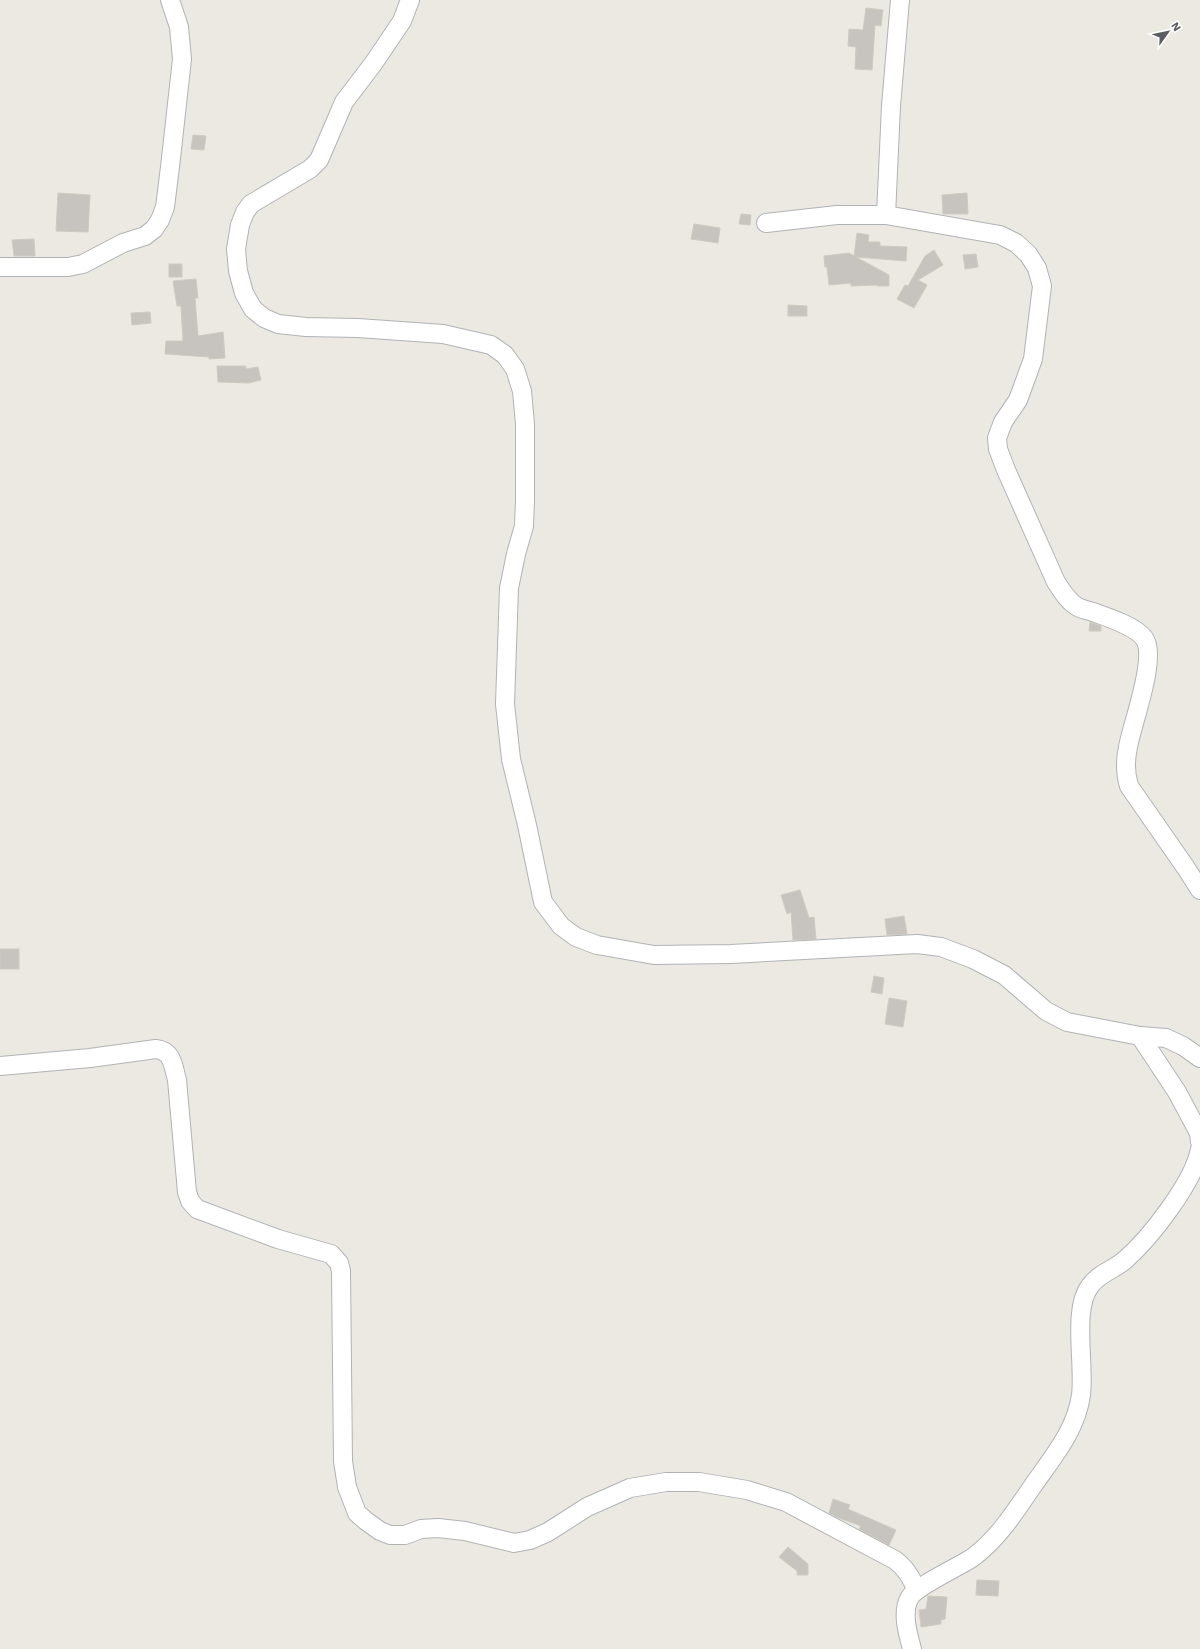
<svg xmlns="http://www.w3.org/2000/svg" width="1200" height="1649" font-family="'Work Sans',sans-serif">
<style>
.building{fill:#c7c4bf;stroke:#d0cac1}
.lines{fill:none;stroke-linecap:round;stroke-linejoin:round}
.minor-casing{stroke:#b0b3b6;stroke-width:20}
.minor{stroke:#fff;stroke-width:18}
</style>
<rect width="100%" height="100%" fill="#ece9e2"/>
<g class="building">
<polygon points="866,8 883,10 881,26 875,25 872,70 855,69 856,47 848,46 849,29 863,30"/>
<polygon points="193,135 206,136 204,150 191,149"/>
<polygon points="58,193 90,195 88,232 56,231"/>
<polygon points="967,193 968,214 943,214 942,195"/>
<polygon points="741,214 751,215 750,225 739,224"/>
<polygon points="694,224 720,228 718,243 691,239"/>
<polygon points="857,233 869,235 868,242 880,242 880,246 907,247 906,261 856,257 889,275 889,286 877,286 877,285 851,286 851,283 829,285 827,267 825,267 824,256 849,253 854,256"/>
<polygon points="34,239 35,256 14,256 12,240"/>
<polygon points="934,250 943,265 918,280 927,285 914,308 897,299 905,285 908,286 925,256"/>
<polygon points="976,254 978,267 965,269 963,255"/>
<rect x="169" y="264" width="13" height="13"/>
<polygon points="196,279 198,298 195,298 198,336 223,332 225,358 209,359 209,357 165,354 166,341 183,341 181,306 177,306 173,281"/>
<polygon points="788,305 807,306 807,316 788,316"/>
<polygon points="150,312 151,323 132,325 131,313"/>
<polygon points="217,366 246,366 246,369 258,367 261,380 249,383 218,382"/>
<polygon points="1090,622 1101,626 1101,631 1089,631"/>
<polygon points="800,890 809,918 814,917 816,939 793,940 791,912 787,914 781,895"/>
<polygon points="904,916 907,934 887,935 885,919"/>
<rect x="0" y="949" width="19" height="20"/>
<polygon points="874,976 884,978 882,994 871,992"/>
<polygon points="889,998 907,1001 903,1027 885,1024"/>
<polygon points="833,1499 850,1505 848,1509 896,1530 889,1545 859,1529 861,1526 839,1518 829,1513"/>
<polygon points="788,1547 808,1564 808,1575 797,1575 797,1571 779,1557"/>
<polygon points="977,1580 999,1581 998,1596 976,1595"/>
<polygon points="928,1596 947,1597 945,1619 941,1620 941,1624 921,1627 919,1610 926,1609"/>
</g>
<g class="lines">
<defs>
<g id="minor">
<polyline points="410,0 402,21 373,64 344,102 319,160 310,169 251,204 245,212 240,225 236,249 238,271 244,293 253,309 264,318 278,324 306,327 358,328 443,334 491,345 505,355 515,369 522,391 525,424 525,501 524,526 516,554 509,588 505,704 511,759 527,825 543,902 561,926 576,937 597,945 654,955 731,954 917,944 941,947 973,959 1004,975 1046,1011 1067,1022 1140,1036 1166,1038 1183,1046 1200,1058"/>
<path d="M886,215l114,20 16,8 12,11 9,14 5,18 -9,73 -15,41 -15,22 -6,16 1,11 8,21 50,112c6,9 11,18 20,24 4,3 11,4 17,6 14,5 42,14 51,26 14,18 -12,86 -16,109 -3,14 -3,26 1,39l57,82 14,22"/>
<polyline points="766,223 837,215 886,215 891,106 900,0"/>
<polyline points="0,267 68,267 83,264 123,243 145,236 154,229 160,220 165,207 170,167 182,59 179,27 170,0"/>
<polyline points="1140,1036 1177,1092 1199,1133 1200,1142"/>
<path d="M0,1066l90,-8 66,-9c17,2 17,17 21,31l10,112 3,9 7,8 81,30 53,15 8,9 2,8 2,190 4,26 10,26 9,8 14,10 10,4h15l16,-6 17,-1 27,3 49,12 16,-3 18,-8 39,-25 43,-19 36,-6h33l48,8 39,12 109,58c11,8 16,18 22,30"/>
<path d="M912,1649c-4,-15 -11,-37 -2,-52 7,-11 48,-30 62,-39 25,-18 43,-46 60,-71 20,-29 44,-56 49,-92 4,-30 -9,-86 9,-109 9,-13 24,-16 35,-26 25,-22 69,-78 75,-111"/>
</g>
</defs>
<use href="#minor" class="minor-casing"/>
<use href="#minor" class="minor"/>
</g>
<g transform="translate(1168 32) rotate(57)" stroke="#ffffff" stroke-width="3" paint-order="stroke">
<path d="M0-3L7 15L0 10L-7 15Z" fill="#5b5e61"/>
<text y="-6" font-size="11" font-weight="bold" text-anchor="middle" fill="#5b5e61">N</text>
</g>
</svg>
